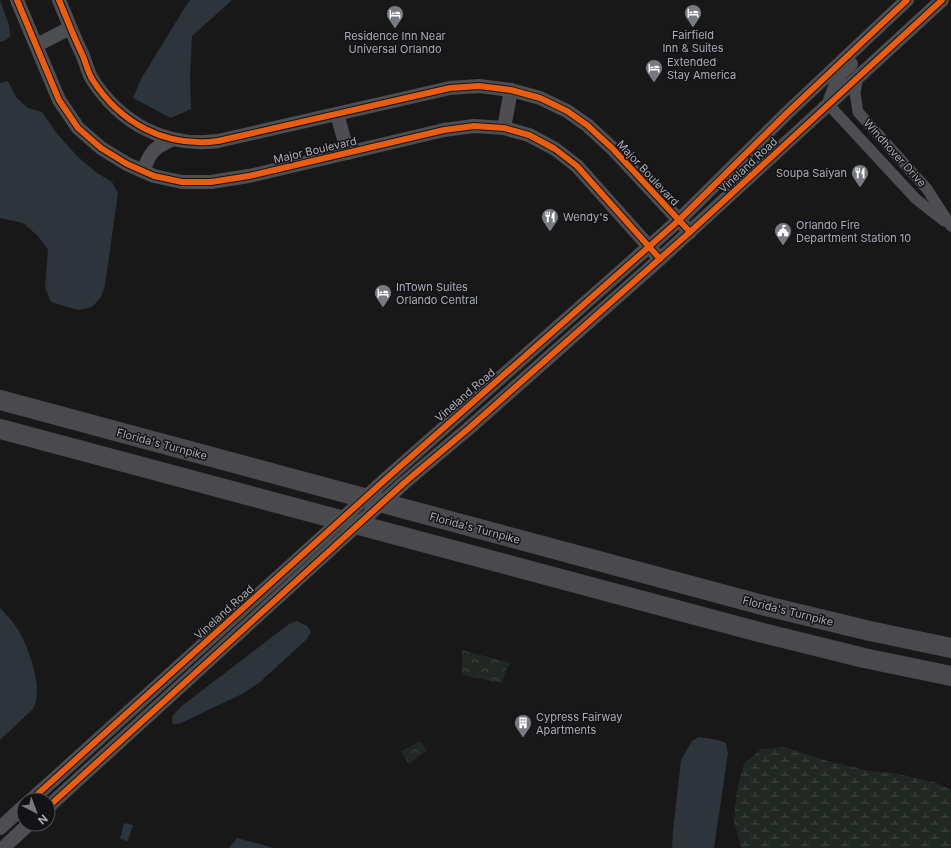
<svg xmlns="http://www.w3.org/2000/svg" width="951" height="848" font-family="Inter,sans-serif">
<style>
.wetland{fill:url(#wetland-marsh)}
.park{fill:url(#park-crowns)}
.water{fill:#2e343b}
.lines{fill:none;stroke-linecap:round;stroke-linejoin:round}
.minor{stroke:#4d4e51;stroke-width:11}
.tertiary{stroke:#4d4e51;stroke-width:14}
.motorway{stroke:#4a4a4e;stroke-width:20}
.tertiary-bridge{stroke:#4d4e51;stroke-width:14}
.cycleway-casing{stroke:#131214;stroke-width:8}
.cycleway{stroke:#e95d12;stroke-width:6}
.labels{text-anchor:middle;stroke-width:3;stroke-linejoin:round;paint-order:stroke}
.poi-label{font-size:11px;fill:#aaaeb8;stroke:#131214;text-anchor:start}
.street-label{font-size:11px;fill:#aaaeb8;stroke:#131214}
</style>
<defs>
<pattern id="wetland-marsh" width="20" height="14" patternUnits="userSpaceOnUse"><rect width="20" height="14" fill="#212722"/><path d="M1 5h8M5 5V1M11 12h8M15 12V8" fill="none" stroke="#3f4440"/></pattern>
<pattern id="park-crowns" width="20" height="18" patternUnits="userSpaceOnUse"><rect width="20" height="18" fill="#212722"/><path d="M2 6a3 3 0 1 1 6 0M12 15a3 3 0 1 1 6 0" fill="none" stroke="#3f4440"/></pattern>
</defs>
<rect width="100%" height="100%" fill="#181818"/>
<polygon class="wetland" points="784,747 827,761 870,771 894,773 937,783 951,790 951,848 741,848 734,820 737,789 744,764 761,749"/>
<g class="park">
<polygon points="462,650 511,663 507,668 502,683 462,675"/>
<polygon points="420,741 427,750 409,764 401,751"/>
</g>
<g class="water">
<polygon points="0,0 9,25 10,36 6,40 0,42"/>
<polygon points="191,0 232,0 192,36 190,78 191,109 171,118 133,98 141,79 187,4"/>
<polygon points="8,81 16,97 28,108 42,112 58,135 78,157 97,173 112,182 118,193 105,285 101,297 92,307 78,310 51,302 45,287 48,249 37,235 23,223 0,218 0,83"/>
<path d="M0,608c8,8 16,17 21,27 9,17 24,59 11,75l-32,30z"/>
<polygon points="297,621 307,626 311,631 307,639 260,682 244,693 179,724 173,724 172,720 173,715 183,705 289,624"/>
<polygon points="699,737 718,740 726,743 728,753 714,848 672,848 673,831 681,760 692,741"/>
<polygon points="124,823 133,825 128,841 120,839"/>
<polygon points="237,838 274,848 229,848"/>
</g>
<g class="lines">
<g class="minor">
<polyline points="858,76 855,93 858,112 927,189 951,226"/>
<polyline points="828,104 916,199 944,221"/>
</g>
<g class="tertiary">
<polyline points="17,0 59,100 78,128 101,148 127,164 154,176 182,182 211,182 249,176 444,130 474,126 504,128 529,135 555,149 577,166 660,259"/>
<path d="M59,0c8,19 15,38 24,56 3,8 5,16 9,23 28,44 73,69 126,62l232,-53 29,-2 32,4 29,8 27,13 20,14 25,23 78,84"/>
<polyline points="37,45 70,28"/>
<polyline points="830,100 840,74 851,64"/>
<polyline points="337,114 348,153"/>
<polyline points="504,128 511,90"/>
<path d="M143,171c7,-18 10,-23 28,-31"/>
<polyline points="387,478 678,221 787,113 907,0"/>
<polyline points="404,483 468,429 660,259 942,0"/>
<polyline points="31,800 317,542"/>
<polyline points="48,807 334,546"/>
<polyline points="0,828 24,806"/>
<polyline points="3,848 29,824"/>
</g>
<g class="motorway">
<polyline points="0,400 766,606 870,631 951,648"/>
<polyline points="0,429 759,632 864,658 951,676"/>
</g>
<g class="tertiary-bridge">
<polyline points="317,542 387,478"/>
<polyline points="334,546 404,483"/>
</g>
<defs>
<g id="cycleway">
<polyline points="17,0 59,100 78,128 101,148 127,164 154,176 182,182 211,182 249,176 444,130 474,126 504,128 529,135 555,149 577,166 660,259"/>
<path d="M59,0c8,19 15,38 24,56 3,8 5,16 9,23 28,44 73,69 126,62l232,-53 29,-2 32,4 29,8 27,13 20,14 25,23 78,84"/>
<polyline points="31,800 387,478 678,221 787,113 907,0"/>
<polyline points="48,807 404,483 468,429 690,232 942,0"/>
</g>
</defs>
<use href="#cycleway" class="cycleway-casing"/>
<use href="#cycleway" class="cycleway"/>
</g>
<defs>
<symbol id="hotel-pin" viewBox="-11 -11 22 30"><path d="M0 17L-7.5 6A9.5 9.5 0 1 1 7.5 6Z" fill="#777a80" stroke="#131214"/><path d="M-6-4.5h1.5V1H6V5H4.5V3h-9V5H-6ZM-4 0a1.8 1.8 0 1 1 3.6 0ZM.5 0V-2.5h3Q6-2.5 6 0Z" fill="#fff"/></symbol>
<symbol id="restaurant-pin" viewBox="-11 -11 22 30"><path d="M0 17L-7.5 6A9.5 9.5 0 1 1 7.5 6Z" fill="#777a80" stroke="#131214"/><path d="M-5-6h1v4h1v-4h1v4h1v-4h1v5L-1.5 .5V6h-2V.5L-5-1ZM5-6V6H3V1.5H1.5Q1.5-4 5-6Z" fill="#fff"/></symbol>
<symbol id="civic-pin" viewBox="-11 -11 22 30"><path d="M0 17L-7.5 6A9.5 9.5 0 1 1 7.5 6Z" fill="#777a80" stroke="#131214"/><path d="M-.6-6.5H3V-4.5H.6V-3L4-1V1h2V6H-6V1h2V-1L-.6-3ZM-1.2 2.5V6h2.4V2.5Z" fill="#fff"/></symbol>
<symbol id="building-pin" viewBox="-11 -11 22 30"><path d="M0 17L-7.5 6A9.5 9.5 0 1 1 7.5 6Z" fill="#777a80" stroke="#131214"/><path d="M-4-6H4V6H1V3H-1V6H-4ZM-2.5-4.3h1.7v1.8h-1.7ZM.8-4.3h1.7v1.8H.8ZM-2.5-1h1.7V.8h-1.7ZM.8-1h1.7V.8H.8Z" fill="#fff"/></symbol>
</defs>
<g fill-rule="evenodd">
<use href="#hotel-pin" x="683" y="3" width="20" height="27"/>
<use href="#hotel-pin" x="385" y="4" width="20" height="27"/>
<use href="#hotel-pin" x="644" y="58" width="20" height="27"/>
<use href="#restaurant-pin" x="850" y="163" width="20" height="27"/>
<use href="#restaurant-pin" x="540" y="207" width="20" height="27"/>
<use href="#civic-pin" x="773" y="221" width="20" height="27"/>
<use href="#hotel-pin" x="373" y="283" width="20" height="27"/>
<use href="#building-pin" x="513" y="713" width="20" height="27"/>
</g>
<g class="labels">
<g class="poi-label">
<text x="693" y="39" text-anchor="middle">Fairfield<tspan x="693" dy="13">Inn &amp; Suites</tspan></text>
<text x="395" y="40" text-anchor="middle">Residence Inn Near<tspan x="395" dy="13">Universal Orlando</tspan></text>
<text x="667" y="66">Extended<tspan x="667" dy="13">Stay America</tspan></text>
<text x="847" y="177" text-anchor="end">Soupa Saiyan</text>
<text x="563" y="221">Wendy's</text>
<text x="796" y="229">Orlando Fire<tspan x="796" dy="13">Department Station 10</tspan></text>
<text x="396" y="291">InTown Suites<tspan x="396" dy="13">Orlando Central</tspan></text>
<text x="536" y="721">Cypress Fairway<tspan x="536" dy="13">Apartments</tspan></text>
</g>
<g class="street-label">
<text transform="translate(315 150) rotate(-13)" y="4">Major Boulevard</text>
<text transform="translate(895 153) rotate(48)" y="4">Windhover Drive</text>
<text transform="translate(748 165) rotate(-43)" y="4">Vineland Road</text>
<text transform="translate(648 173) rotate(47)" y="4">Major Boulevard</text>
<text transform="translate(465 395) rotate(-41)" y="4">Vineland Road</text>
<text transform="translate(162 444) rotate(15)" y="4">Florida's Turnpike</text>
<text transform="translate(475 528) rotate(15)" y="4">Florida's Turnpike</text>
<text transform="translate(788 611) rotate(14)" y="4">Florida's Turnpike</text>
<text transform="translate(224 612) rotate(-42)" y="4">Vineland Road</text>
</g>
</g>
<g transform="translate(36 812) rotate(138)"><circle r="19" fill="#131214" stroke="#4f5056"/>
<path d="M0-3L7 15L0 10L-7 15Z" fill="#777a80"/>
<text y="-6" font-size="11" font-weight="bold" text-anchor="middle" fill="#aaaeb8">N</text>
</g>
</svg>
